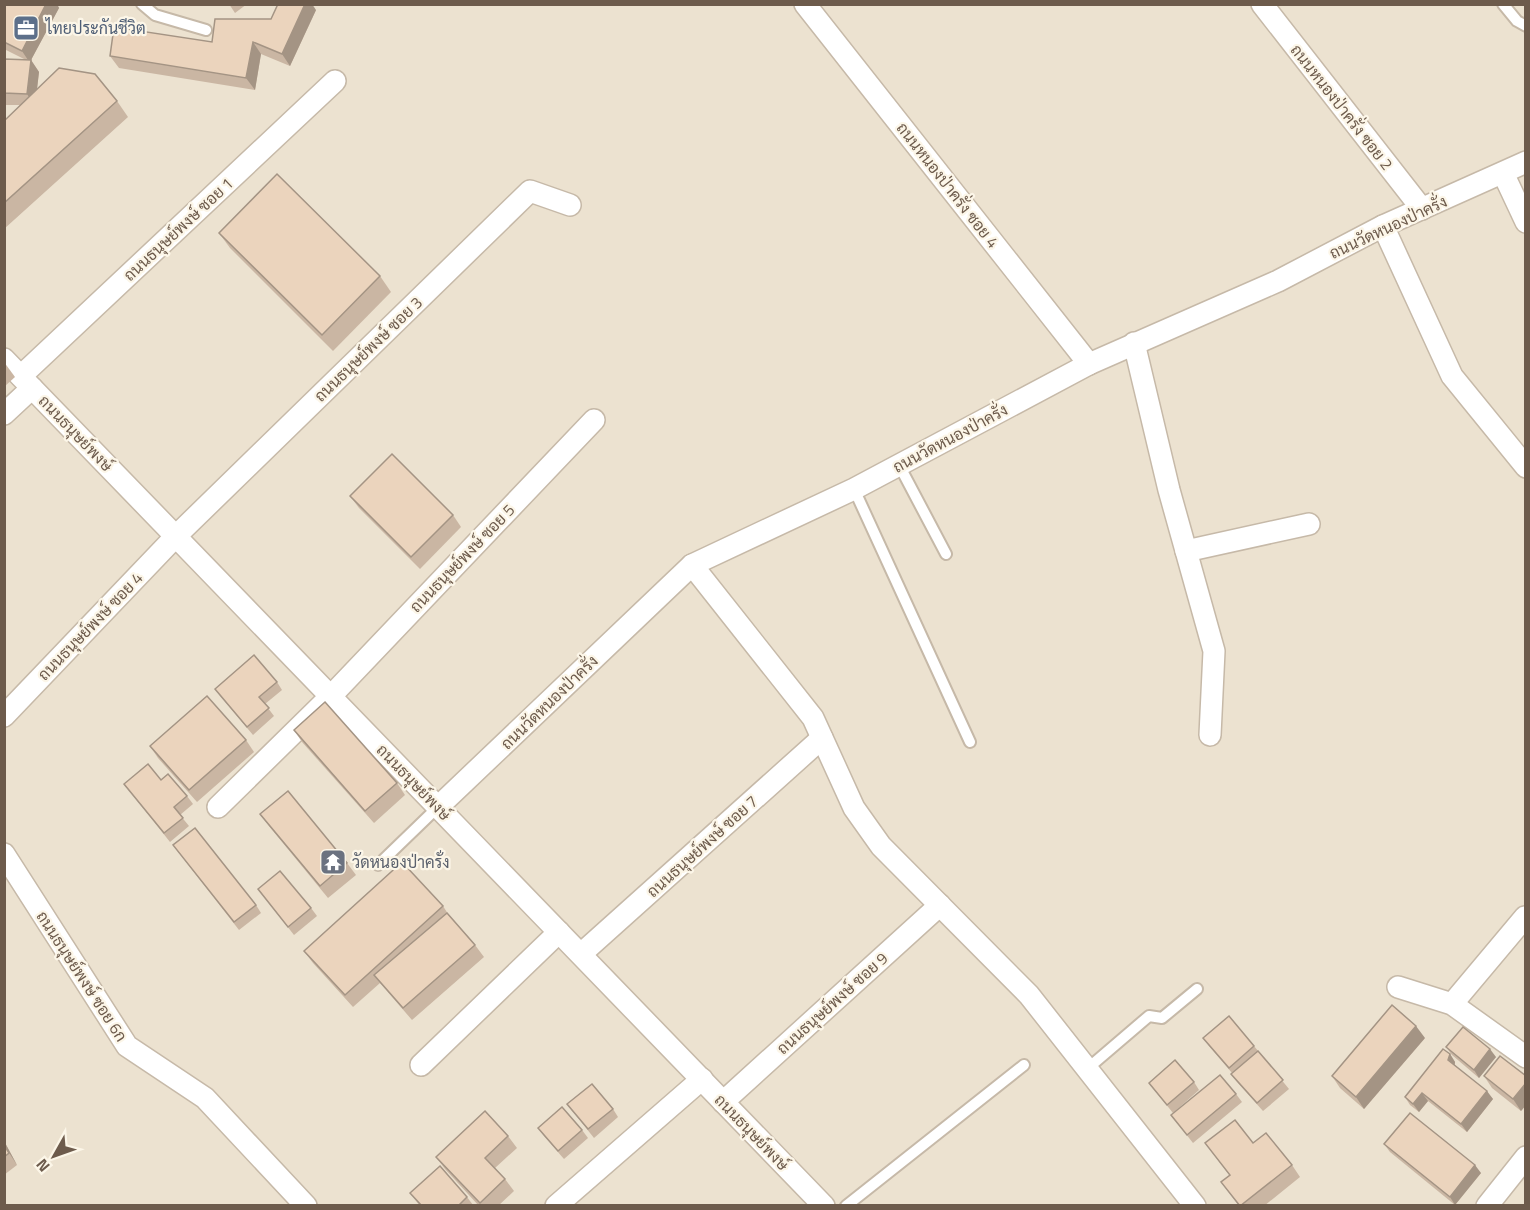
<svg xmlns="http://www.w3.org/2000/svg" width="1530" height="1210" font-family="'Titillium Web',Sarabun,sans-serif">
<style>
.residential{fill:#ece2d0}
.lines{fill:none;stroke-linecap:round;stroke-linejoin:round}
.service-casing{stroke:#c6b9a8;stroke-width:14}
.minor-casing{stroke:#c6b9a8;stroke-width:24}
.service{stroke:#fff;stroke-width:10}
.minor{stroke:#fff;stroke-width:21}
.wall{fill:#cab6a3}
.shaded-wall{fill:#a49484}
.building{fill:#ebd4bd;stroke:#a49484;stroke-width:1.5}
.labels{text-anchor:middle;stroke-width:4.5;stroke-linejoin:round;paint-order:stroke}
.service-label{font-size:16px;fill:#4e5e75;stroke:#fcf6e8;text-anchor:start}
.street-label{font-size:16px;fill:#6d5b4c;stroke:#fcf6e8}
.worship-label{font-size:16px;fill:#5b616d;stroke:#fcf6e8;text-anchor:start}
</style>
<rect width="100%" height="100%" fill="#f9f2e2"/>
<rect class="residential" x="5" y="5" width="1520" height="1200"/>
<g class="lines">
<defs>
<g id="service">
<polyline points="142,4 155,15 206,30"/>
<polyline points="1503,4 1517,21 1526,26"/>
<polyline points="899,465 946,554"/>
<polyline points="854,489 970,742"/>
<polyline points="378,865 438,807"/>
<polyline points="1087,1069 1149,1016 1162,1018 1197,989"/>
<polyline points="846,1206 1024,1065"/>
</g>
<g id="minor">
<polyline points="805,4 1089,364"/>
<polyline points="1262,4 1422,209"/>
<polyline points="1503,173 1526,222"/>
<polyline points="1383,226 1452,376 1526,467"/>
<polyline points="1134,343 1169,490 1214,651 1210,735"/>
<polyline points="4,359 824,1206"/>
<polyline points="21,376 335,81"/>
<polyline points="4,414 32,388"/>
<polyline points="1186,551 1309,524"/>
<polyline points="692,565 813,718 854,808 881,846 1029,995 1195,1206"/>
<polyline points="4,716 176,536 530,191 570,205"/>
<polyline points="218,807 331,696 594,420"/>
<polyline points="438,807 692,565 854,489 1089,364 1278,281 1383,226 1526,162"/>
<polyline points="4,854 127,1046 205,1098 306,1206"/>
<polyline points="581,954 822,738"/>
<polyline points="1398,987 1452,1004 1526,1057"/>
<polyline points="1452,1004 1525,917"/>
<polyline points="421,1065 559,932"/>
<polyline points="723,1102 940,905"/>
<polyline points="556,1206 702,1079"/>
<polyline points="1487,1206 1526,1157"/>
</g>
</defs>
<use href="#service" class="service-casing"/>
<use href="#minor" class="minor-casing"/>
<use href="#service" class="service"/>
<use href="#minor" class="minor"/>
</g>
<g class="wall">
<polygon points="4,4 57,4 59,8 31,60 39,72 37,89 117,101 128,117 4,229 4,121 20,105 4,105 4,59 24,59 4,49"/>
<polygon points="229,4 247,4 235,13"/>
<polygon points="316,10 290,66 261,54 255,90 119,68 110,56 212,42 271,19"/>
<polygon points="219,233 380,276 391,292 333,351 230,248"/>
<polygon points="4,362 15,377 4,387"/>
<polygon points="350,496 453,515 461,527 420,569 359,508"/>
<polygon points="277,682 282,690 265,704 274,716 253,735 221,697 215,689"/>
<polygon points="294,730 397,783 405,795 374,823 302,742"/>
<polygon points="246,740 254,752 197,802 158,758 150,746"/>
<polygon points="124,784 187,796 193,804 180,815 189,826 170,842"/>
<polygon points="260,814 347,863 356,875 328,898 269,826"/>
<polygon points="173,845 256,905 261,913 239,930"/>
<polygon points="258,889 311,908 317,916 294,935"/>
<polygon points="443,906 448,914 475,945 484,957 412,1020 380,983 353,1007 313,963 304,951"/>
<polygon points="1203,1038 1254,1046 1289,1089 1263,1111 1237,1082 1231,1074 1232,1073 1209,1046"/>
<polygon points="1425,1038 1364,1109 1340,1088 1332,1076"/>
<polygon points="1446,1047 1496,1057 1479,1078 1452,1055"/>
<polygon points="1450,1054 1455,1062 1455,1065 1493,1099 1467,1132 1428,1101 1419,1112 1410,1105 1405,1097"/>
<polygon points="1484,1076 1526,1076 1526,1105 1521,1111 1492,1088"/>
<polygon points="1194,1082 1199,1090 1173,1113 1149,1083"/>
<polygon points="1236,1094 1242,1102 1193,1143 1171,1115"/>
<polygon points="567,1104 613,1109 618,1117 594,1138"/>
<polygon points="538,1128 582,1130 588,1138 564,1159 544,1136"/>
<polygon points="508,1136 517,1148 495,1168 505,1179 514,1191 498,1206 479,1206 445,1169 436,1157"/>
<polygon points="4,1141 17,1165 4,1175"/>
<polygon points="1205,1143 1253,1143 1292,1165 1300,1177 1264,1206 1239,1206 1221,1182 1230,1176"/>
<polygon points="1384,1144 1481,1173 1455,1205 1390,1152"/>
<polygon points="410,1193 467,1197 473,1205 420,1206"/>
</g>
<g class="shaded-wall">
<polygon points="46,4 57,4 59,8 31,60 39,72 35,106 27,94 30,63 22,51"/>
<polygon points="305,4 312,4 316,10 290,66 282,54"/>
<polygon points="253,42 261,54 255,90 246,78"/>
<polygon points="1416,1026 1425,1038 1364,1109 1356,1097"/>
<polygon points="1490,1049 1496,1057 1479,1078 1474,1070"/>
<polygon points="1450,1054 1455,1062 1454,1068 1448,1060"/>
<polygon points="1526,1083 1526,1105 1521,1111 1513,1099"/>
<polygon points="1487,1091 1493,1099 1467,1132 1461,1124"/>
<polygon points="1422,1093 1428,1101 1419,1112 1413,1104"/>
<polygon points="4,1141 17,1165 4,1145"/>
<polygon points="1475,1165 1481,1173 1455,1205 1450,1197"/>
</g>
<g class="building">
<polygon points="4,4 46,4 22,51 4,42"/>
<polygon points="278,4 305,4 282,54 253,42 246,78 110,56 114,27 212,42 215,19 271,19"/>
<polygon points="4,59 31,60 27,94 4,93"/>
<polygon points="59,68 95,74 117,101 4,203 4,121"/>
<polygon points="277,174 380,276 322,335 219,233"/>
<polygon points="392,454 453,515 411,557 350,496"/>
<polygon points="254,655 277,682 259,697 269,708 247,727 215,689"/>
<polygon points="207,696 246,740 189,790 150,746"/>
<polygon points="325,702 397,783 365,811 294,730"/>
<polygon points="148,764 161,780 168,774 187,796 174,807 183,818 164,833 124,784"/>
<polygon points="288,791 347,863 320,886 260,814"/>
<polygon points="195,828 256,905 234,922 173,845"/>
<polygon points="402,862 443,906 345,995 304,951"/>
<polygon points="280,871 311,908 288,927 258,889"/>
<polygon points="447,913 475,945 403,1008 374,975"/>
<polygon points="1392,1005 1416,1026 1356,1097 1332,1076"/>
<polygon points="1229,1016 1254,1046 1229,1068 1203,1038"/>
<polygon points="1463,1027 1490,1049 1474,1070 1446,1047"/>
<polygon points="1443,1049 1450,1054 1448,1060 1487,1091 1461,1124 1422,1093 1413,1104 1405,1097"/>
<polygon points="1258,1051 1283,1080 1257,1103 1231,1074"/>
<polygon points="1500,1056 1526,1076 1526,1083 1513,1099 1484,1076"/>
<polygon points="1175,1060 1194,1082 1167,1105 1149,1083"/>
<polygon points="1220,1075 1236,1094 1187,1135 1171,1115"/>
<polygon points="592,1084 613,1109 588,1129 567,1104"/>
<polygon points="562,1107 582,1130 558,1151 538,1128"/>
<polygon points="485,1111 508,1136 485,1158 505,1179 480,1203 436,1157"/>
<polygon points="1410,1113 1475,1165 1450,1197 1384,1144"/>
<polygon points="1235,1120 1253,1143 1266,1133 1292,1165 1240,1206 1221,1182 1230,1175 1205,1143"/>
<polygon points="4,1145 9,1153 4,1157"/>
<polygon points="440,1166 467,1197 458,1206 422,1206 410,1193"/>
</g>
<defs>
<symbol id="office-square" viewBox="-11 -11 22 22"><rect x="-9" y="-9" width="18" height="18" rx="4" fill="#5c6f8a" stroke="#fcf6e8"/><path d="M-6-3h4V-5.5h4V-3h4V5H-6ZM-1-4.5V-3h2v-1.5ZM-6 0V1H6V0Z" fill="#fff"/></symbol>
<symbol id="temple-square" viewBox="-11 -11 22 22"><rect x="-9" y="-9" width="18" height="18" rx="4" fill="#6b7280" stroke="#fcf6e8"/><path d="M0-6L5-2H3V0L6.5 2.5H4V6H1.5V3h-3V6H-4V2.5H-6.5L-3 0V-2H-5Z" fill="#fff"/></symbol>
</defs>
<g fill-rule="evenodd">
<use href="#office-square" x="11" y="13" width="30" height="30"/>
<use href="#temple-square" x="318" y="847" width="30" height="30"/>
</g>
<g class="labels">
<g class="service-label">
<text x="46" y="34">ไทยประกันชีวิต</text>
</g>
<g class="street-label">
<text transform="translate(1342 107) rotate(52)" y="6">ถนนหนองป่าครั่ง ซอย 2</text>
<text transform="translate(948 185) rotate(52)" y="6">ถนนหนองป่าครั่ง ซอย 4</text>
<text transform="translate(1388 227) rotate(-25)" y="6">ถนนวัดหนองป่าครั่ง</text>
<text transform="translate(178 229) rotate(-43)" y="6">ถนนธนุษย์พงษ์ ซอย 1</text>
<text transform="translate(368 349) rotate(-44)" y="6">ถนนธนุษย์พงษ์ ซอย 3</text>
<text transform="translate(76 433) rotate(46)" y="6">ถนนธนุษย์พงษ์</text>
<text transform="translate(950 438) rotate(-28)" y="6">ถนนวัดหนองป่าครั่ง</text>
<text transform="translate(462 558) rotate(-46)" y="6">ถนนธนุษย์พงษ์ ซอย 5</text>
<text transform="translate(90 626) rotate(-46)" y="6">ถนนธนุษย์พงษ์ ซอย 4</text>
<text transform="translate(549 702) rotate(-44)" y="6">ถนนวัดหนองป่าครั่ง</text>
<text transform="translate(414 782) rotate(46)" y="6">ถนนธนุษย์พงษ์</text>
<text transform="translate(702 846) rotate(-42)" y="6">ถนนธนุษย์พงษ์ ซอย 7</text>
<text transform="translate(82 976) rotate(57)" y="6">ถนนธนุษย์พงษ์ ซอย 6ก</text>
<text transform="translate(832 1003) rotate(-42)" y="6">ถนนธนุษย์พงษ์ ซอย 9</text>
<text transform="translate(752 1132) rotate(46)" y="6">ถนนธนุษย์พงษ์</text>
</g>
<g class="worship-label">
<text x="352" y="868">วัดหนองป่าครั่ง</text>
</g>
</g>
<rect width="1530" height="1210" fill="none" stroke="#6d5b4c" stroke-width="12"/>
<g transform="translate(54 1156) rotate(230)" stroke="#fcf6e8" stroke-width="4.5" paint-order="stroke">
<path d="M0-4.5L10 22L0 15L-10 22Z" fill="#6d5b4c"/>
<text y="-9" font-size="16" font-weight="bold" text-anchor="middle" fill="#6d5b4c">N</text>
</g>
</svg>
